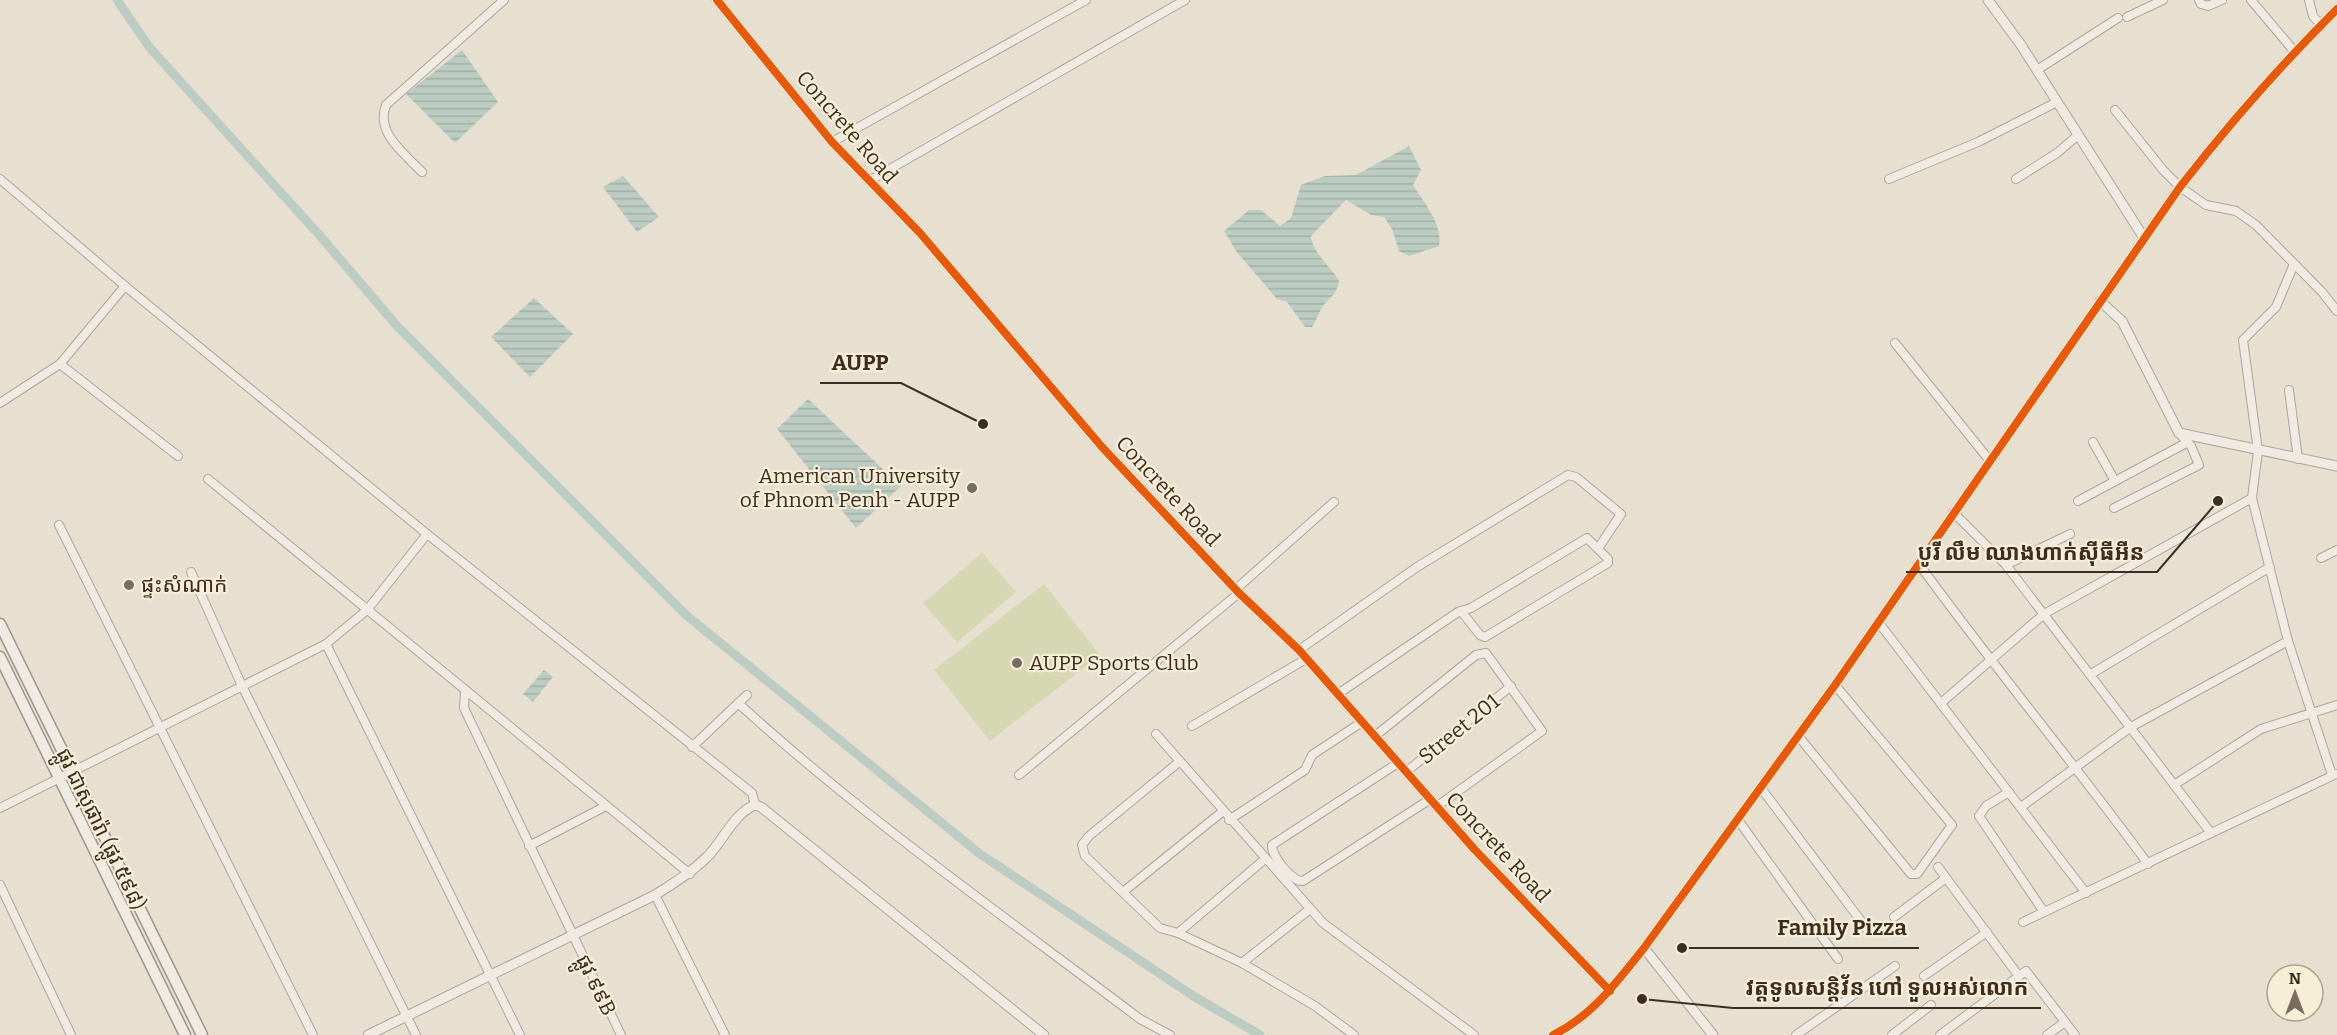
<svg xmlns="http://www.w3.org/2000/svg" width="2337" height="1035" font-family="Bitter,'Noto Sans Khmer',serif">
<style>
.pitch{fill:#d6d7b3}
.water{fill:url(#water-rules)}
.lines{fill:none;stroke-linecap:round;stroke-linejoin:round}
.canal{stroke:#bcccc2;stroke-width:9}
.minor-casing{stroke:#ada599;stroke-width:10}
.tertiary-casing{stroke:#ada599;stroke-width:11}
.secondary-casing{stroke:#9c958a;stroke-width:13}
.minor{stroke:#efebe3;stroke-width:8}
.tertiary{stroke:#efebe3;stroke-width:9}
.secondary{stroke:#efebe3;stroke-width:10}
.cycleway-casing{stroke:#f7eed8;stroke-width:11}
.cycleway{stroke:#e8590c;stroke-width:8}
.poi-dot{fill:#786c5e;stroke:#f7eed8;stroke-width:2}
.labels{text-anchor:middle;stroke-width:4.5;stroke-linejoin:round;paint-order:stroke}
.street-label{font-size:21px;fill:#3d2e20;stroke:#f7eed8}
.poi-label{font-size:21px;fill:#3d2e20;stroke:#f7eed8;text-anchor:start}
.leader{fill:none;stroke:#3d2e20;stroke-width:2}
.callout-dot{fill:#3d2e20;stroke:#f7eed8;stroke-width:2}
.callout-label{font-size:22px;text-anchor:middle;font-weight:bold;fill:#3d2e20;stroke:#f7eed8;stroke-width:4.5;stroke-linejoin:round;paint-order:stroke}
</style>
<defs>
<pattern id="water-rules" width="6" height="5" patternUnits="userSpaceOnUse" patternTransform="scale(1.5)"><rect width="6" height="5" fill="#bcccc2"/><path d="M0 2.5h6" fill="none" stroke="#a2b0a6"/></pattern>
</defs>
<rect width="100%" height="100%" fill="#e7e0d1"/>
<g class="pitch">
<polygon points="982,553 1016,592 957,642 923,603"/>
<polygon points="1044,584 1100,655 990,741 934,670"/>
</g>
<g class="water">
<polygon points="462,50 498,102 455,143 406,94"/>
<path d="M1409,146l12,24 -8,15c11,18 30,39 26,61l-30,10 -10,-5 -7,-22 -8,-12 -13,-2 -25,-15 -35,36c2,18 19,29 28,45 -4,16 -6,13 -15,24 -5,6 -7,15 -12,22h-7l-18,-25 -10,-3 -41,-48 -12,-20 25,-21h12l19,16 11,-8 10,-33 24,-9 31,-1z"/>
<polygon points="623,176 659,217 637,232 603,187"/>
<polygon points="534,298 573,334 530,377 491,337"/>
<polygon points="808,399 901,486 856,528 777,429"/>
<polygon points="544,670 553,677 533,702 523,694"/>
</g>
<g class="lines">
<polyline class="canal" points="117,0 150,48 322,238 397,326 686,615 980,854 1195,997 1260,1035"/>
<defs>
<g id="minor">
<polyline points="2199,0 2201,4 2208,6 2222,0"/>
<polyline points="2251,0 2294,51"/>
<polyline points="2309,0 2313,16 2321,25"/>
<polyline points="2127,17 2163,0"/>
<polyline points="2037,70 2118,18"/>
<polyline points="2115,110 2163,170 2180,187 2206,205 2236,211 2256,225 2322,292 2337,311"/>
<polyline points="832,142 1086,0"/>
<path d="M422,172c-17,-18 -47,-39 -36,-67l118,-105"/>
<polyline points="0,179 125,286 427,534 752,793 755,805"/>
<polyline points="1889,179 1978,142 2057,102"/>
<polyline points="2016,179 2057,153 2078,135"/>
<polyline points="869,181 1185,0"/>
<polyline points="2294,264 2276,307 2243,340 2258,451 2252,498 2288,641 2332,775"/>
<polyline points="1895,343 1990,461"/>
<polyline points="60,364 178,456"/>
<polyline points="2289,390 2298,459"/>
<polyline points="0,403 60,364 125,286"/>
<polyline points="2093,442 2115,481"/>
<polyline points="208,479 690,874"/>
<polyline points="2078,501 2188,442"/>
<polyline points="2114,508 2199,465 2191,446 2179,433"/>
<polyline points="1953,512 2006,565 2211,833"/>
<polyline points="59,525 313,1035"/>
<polyline points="2321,558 2337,550"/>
<path d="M1919,564c74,102 155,199 229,300"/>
<polyline points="2006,565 2070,534"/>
<polyline points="191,572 242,686 416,1035"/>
<polyline points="1236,589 1334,502"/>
<polyline points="1879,623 2086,893"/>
<polyline points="326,644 520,1035"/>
<polyline points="1299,650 1417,567 1568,475 1576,477 1621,514 1599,547"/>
<polyline points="2091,674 2270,567"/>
<polyline points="465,690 464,708 621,1035"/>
<polyline points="1338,694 1458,612 1471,608 1587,538 1608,559 1608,563 1485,637 1480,635 1461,611"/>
<path d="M738,703c126,115 266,213 402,316l30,16"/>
<polyline points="1941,703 2044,614 2252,498"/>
<polyline points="1192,726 1306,659"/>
<polyline points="1156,734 1323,923 1474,1035"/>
<polyline points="1375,736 1476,655 1486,653 1542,731 1436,807"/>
<polyline points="1799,737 1911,874 1917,874 1952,825 1835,685"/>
<polyline points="692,747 747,695"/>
<polyline points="1179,762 1089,836 1082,845 1085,856 1160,928 1178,933 1242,963 1315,1006 1354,1035"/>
<path d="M1398,763l-126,82c-1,10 20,37 31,36l126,-81"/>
<polyline points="1406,772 1511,686"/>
<polyline points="1019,775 1239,593"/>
<polyline points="2174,785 2261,729 2337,705"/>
<polyline points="1761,788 1867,929"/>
<polyline points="2009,792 1986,806 1979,816 2044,912"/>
<polyline points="2021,807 2131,727 2288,641"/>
<polyline points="0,808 326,644 367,610 427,534"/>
<polyline points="1229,820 1305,770 1312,755 1362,722"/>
<polyline points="1738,820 1838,959"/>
<polyline points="529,846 606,806"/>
<polyline points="1938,867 2018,975"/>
<polyline points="0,885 71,1035"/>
<polyline points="1123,892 1222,812"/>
<polyline points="655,895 725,1035"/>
<polyline points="1894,917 1946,878"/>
<polyline points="2023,922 2336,774"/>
<polyline points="1178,933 1265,859"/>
<polyline points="1242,963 1310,909"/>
<polyline points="1924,976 1987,932"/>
<polyline points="1796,1035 1895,966"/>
<polyline points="1892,1035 1931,1005"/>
<polyline points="1940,1035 2026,971 2075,1035"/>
<polyline points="2047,1035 2065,1022"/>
</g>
<g id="tertiary">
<polyline points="717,0 832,142 920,233 1102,447 1239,593 1299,650 1475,850 1610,991"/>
<polyline points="1988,0 2021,45 2144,238"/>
<polyline points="2100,301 2122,321 2179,433 2337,466"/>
<polyline points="1644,948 1713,1035"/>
<path d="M368,1035l287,-140c19,-12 37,-23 53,-39 14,-14 27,-44 47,-51l6,2 283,228"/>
<path d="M1553,1035c39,-19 64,-53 91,-87l191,-263 345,-498c49,-63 101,-122 157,-178"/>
</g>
<g id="secondary">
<polyline points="0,624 202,1035"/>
<polyline points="0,657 185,1035"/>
</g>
</defs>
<use href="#minor" class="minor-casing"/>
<use href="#tertiary" class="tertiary-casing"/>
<use href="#secondary" class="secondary-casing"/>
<use href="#minor" class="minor"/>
<use href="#tertiary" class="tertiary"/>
<use href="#secondary" class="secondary"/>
<defs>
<g id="cycleway">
<polyline points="717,0 832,142 920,233 1102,447 1239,593 1299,650 1475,850 1610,991"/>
<path d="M1553,1035c39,-19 64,-53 91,-87l191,-263 345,-498c49,-63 101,-122 157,-178"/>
</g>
</defs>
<use href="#cycleway" class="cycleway-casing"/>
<use href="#cycleway" class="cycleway"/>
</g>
<g class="poi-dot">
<circle cx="972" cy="488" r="6"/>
<circle cx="129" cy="585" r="6"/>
<circle cx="1017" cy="663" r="6"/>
</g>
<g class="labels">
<g class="street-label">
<text transform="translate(847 127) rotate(49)" y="7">Concrete Road</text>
<text transform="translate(1168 491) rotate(47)" y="7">Concrete Road</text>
<text transform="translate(1459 729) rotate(-39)" y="7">Street 201</text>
<text transform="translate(101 829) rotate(64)" y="7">ផ្លូវ ជាសុផារ៉ា (ផ្លូវ ៥៩៨)</text>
<text transform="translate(1498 847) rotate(47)" y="7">Concrete Road</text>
<text transform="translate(596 985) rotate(64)" y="7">ផ្លូវ ៩៩B</text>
</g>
<g class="poi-label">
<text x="960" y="483" text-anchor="end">American University<tspan x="960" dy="24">of Phnom Penh - AUPP</tspan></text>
<text x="141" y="592">ផ្ទះសំណាក់</text>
<text x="1029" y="670">AUPP Sports Club</text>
</g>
</g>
<path class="leader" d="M983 424L901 383H820M2218 501L2157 572H1906M1682 948L1765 948H1919M1642 999L1733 1008H2041"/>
<g class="callout-dot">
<circle cx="983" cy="424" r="6"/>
<circle cx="2218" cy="501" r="6"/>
<circle cx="1682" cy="948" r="6"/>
<circle cx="1642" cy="999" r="6"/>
</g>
<g class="callout-label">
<text x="860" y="370">AUPP</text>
<text x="2031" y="560">បូរី លឹម ឈាងហាក់សុីធីអីន</text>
<text x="1842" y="935">Family Pizza</text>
<text x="1887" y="995">វត្តទូលសន្តិវ័ន ហៅ ទួលអស់លោក</text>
</g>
<g transform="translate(2295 993)"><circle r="28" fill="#f7eed8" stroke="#ada18e" stroke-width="1.5"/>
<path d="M0-4.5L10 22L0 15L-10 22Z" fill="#786c5e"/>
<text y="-9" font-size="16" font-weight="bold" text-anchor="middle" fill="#3d2e20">N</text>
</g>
</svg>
